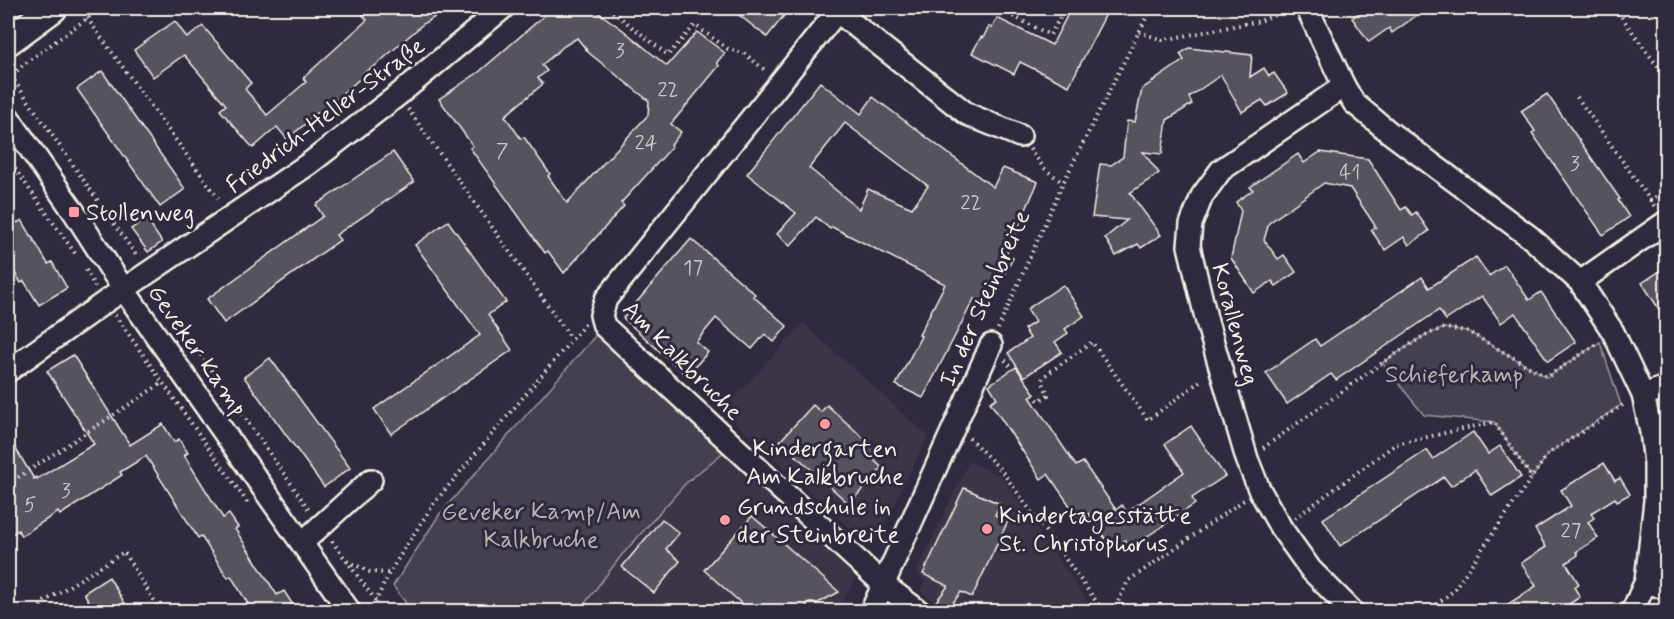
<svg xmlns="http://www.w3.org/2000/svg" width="1674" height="619" font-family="Mynerve,sans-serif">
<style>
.built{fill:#3b3647}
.green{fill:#454050;stroke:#9c989c;stroke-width:1.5}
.building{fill:#56525f;stroke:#f4f1e8;stroke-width:1.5;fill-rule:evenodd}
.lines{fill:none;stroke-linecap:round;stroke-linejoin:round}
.minor-casing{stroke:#f4f1e8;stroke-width:26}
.major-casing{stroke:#f4f1e8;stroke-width:32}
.path{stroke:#f4f1e8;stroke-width:4;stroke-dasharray:1.5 4.5;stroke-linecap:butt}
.minor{stroke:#2f2a3d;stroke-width:21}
.major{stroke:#2f2a3d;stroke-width:27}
.poi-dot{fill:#ff9aa2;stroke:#2f2a3d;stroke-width:2}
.labels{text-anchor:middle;stroke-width:6;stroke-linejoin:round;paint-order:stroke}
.number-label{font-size:21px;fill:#ccc9c6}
.street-label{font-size:24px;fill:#f4f1e8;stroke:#2f2a3d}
.poi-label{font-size:24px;fill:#f4f1e8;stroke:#2f2a3d;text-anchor:start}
.park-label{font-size:24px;fill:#b7b3b3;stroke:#2f2a3d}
</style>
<rect width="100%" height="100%" fill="#2f2a3d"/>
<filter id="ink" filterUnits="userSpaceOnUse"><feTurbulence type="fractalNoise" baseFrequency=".0167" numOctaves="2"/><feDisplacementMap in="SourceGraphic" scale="12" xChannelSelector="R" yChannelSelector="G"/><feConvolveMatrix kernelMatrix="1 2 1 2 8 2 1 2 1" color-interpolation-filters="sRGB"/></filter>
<g filter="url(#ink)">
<g class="built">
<polygon points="803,323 928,436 877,540 866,543 722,411"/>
<polygon points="726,450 855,578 839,611 579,612 621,556 686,483"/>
<polygon points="969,461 1001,476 1094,611 946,611 920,591 925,581 916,573"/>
</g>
<g class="green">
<polygon points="602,328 726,450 686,483 621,556 579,611 412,611 393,586 439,515"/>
<polygon points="1444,328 1467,331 1547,377 1600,342 1621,405 1548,454 1532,478 1494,422 1424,415 1382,363 1425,335"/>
</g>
<g class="building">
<polygon points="357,8 450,8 423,24 375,66 363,73 364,75 326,108 309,118 310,120 287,139 277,127 253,148 220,110 226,105 184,55 153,77 134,50 175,21 187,38 203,26 251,83 245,89 267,115 306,82 303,78 367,20"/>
<path d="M553,8h39l31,22 44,36 30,-34 28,21 -8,9 2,4 -48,58 10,8 -10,13 1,2 -51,56 3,3 -60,67 -16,-22 -3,2 -75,-105 3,-2 -34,-47 40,-27zM577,38l12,15 60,48 -1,14 -81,88 -19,-27 2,-2 -26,-37 -3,2 -16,-23 38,-32 -5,-6 9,-7 -5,-6 22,-19z"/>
<polygon points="730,8 790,8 767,37"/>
<polygon points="1071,8 1109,8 1069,86 1020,62 1014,74 972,53 981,37 983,38 989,26 992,28 997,18 1052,45"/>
<polygon points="1366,8 1427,8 1392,33 1389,28 1369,42 1352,18"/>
<polygon points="1189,48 1252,55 1250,77 1264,68 1269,76 1274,73 1288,93 1267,106 1262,100 1242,112 1221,75 1189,97 1192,104 1167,120 1162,154 1143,152 1159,173 1130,193 1161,235 1141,248 1138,244 1116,256 1105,238 1127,220 1092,217 1100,164 1111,165 1123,157 1127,121 1135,122 1142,89 1184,60 1180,54"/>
<polygon points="102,71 185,189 160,207 77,89"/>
<path d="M820,82l41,32 12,-17 120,90 10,-19 35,14 -32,73 7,3 -24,48 -15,-7 -51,99 -27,-13 25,-49 -2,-1 26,-51 -113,-57 -2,2 -14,-12 -26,29 -13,-12 19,-21 -49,-39zM845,123l83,63 -16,22 -44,-19 -9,20 -50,-41z"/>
<polygon points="1547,94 1620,199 1618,200 1629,217 1603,235 1532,133 1535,131 1521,111"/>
<polygon points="393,152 414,182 336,235 340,240 224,323 207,299 323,216 316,205"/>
<polygon points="1320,152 1368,159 1401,210 1406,207 1412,215 1416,212 1429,231 1409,245 1404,237 1385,250 1371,230 1376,227 1350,188 1324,183 1269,223 1264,240 1278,259 1284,255 1296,272 1276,286 1272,281 1254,293 1231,258 1241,211 1236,202 1253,190 1250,187 1298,154 1304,163"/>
<polygon points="8,206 17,223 22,220 48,264 52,262 67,288 39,305 24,281 21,283 8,261"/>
<polygon points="146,219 162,242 148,252 131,229"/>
<polygon points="448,221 506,302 488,315 512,350 391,434 374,409 480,335 415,245"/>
<polygon points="691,239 755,294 753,296 787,326 774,342 765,334 752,349 716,318 696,342 708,352 687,376 623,318"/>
<polygon points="1476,257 1489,276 1505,265 1529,300 1541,292 1576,342 1548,361 1515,313 1501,323 1482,296 1446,320 1439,310 1336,380 1331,374 1287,404 1266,373 1315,339 1320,346 1422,277 1429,288"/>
<polygon points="1666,267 1666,320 1642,283"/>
<polygon points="1063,285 1084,316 1065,329 1068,333 1055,342 1062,352 1024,377 1008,353 1030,338 1024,329 1035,322 1027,309"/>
<polygon points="73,355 130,445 163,424 174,442 179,439 188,453 184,455 223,518 229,514 238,527 235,529 277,595 284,591 293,605 286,609 288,612 253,612 231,576 228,578 201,536 198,538 146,456 120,472 122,475 60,515 58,512 21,536 18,530 8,537 8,436 34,479 36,477 37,479 94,444 47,371"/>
<polygon points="270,358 350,468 324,487 244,377"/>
<polygon points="1016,367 1035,394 1030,397 1076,466 1083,462 1116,510 1122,505 1127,512 1184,472 1165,444 1191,426 1225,476 1192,498 1195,504 1130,548 1125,540 1112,549 1088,513 1079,519 1048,474 1041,479 990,402 997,398 989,385"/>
<polygon points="813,405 821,412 827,405 880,453 874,460 882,468 849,504 780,441"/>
<polygon points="1473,432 1488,454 1500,446 1521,477 1492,496 1475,470 1451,486 1444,477 1340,546 1323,519 1427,450 1433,459"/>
<polygon points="1604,463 1615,481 1620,478 1630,494 1617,501 1615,498 1591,513 1594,518 1588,522 1598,538 1576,552 1578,555 1566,563 1579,584 1574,587 1580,597 1557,612 1496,612 1536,586 1521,563 1546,547 1535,529 1571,506 1561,490"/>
<polygon points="964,488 1000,504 995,515 1008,521 972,597 961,592 946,612 935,603 948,586 923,574"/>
<polygon points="752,516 839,592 818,603 808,603 804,612 751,612 704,570"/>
<polygon points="662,519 679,533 666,549 680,561 654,593 622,567"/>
<polygon points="109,577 130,612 95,612 84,593"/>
</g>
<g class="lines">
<defs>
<g id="minor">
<polyline points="833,8 967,114 1020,136"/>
<polyline points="840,8 606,299 601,315 604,326 884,585 920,612"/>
<polyline points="1307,8 1344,86 1354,103 1389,132 1530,237 1580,282 1613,332 1643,395 1651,432 1655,463 1655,501 1646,581 1632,612"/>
<polyline points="1344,86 1221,170 1202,196 1191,224 1189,246 1207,322 1247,459 1259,489 1281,528 1311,570 1353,612"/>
<polyline points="8,117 74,212 124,290 350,612"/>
<polyline points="1580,282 1666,222"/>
<polyline points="8,371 105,302 310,163 398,95 503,8"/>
<polyline points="1643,395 1666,387"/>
<polyline points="303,542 371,480"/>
<polyline points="1646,581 1666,589"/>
<polyline points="871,612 991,345"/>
</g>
<polyline id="major" points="8,41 53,8"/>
</defs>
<use href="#minor" class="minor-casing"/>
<use href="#major" class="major-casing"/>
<g class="path">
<polyline points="608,8 668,55 695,25 728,49 744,53 766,71"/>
<polyline points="997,8 1050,35 1065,9"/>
<polyline points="1618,12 1666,78"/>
<polyline points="87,18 221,202"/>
<polyline points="1139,32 1163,40 1260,21 1289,9"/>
<polyline points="11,76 138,258"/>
<polyline points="8,79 22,66 101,8"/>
<polyline points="1577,97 1655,207"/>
<polyline points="408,109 571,338"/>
<polyline points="1030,149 1044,168 1063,183"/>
<polyline points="8,159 77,256"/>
<polyline points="1650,201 1666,189"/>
<polyline points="86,270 95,287"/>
<polyline points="156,291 310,511"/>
<polyline points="115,315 249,505"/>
<polyline points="998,329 1063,183 1151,8"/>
<polyline points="1005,360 1013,369"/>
<polyline points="1033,395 1039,401 1048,395 1042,380 1043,377 1092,342 1148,420 1203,379"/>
<polyline points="969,438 1001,470 1104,612"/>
<polyline points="1263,448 1382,363 1425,335 1444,328 1467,331 1547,377 1598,343"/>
<polyline points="8,484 162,383"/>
<polyline points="1295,518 1396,444 1494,422 1532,478"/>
<polyline points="332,541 376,601"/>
<polyline points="347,561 370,572 389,573"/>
<polyline points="38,612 42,603 124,552 161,612"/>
<polyline points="368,612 376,601 389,573 434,503 585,324"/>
<polyline points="1113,612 1128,581 1244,500"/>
<polyline points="1427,612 1453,591 1548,454 1626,403"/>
</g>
<use href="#minor" class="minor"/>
<use href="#major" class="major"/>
</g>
</g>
<g class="poi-dot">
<rect x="68" y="206" width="12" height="12" rx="3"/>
<circle cx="825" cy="424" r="6"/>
<circle cx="725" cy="520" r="6"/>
<circle cx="987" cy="529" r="6"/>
</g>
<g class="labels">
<g class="number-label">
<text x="620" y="57">3</text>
<text x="668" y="96">22</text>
<text x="646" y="149">24</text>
<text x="502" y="157">7</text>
<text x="1575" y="170">3</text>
<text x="1350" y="179">41</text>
<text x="971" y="209">22</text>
<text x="693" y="274">17</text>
<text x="66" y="497">3</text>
<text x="30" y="511">5</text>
<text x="1571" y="537">27</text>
</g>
<g class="street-label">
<text transform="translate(325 115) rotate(-37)" y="8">Friedrich-Heller-Straße</text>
<text transform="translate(984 298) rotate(-66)" y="8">In der Steinbreite</text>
<text transform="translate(1236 324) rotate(75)" y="8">Korallenweg</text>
<text transform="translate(198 350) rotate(55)" y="8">Geveker Kamp</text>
<text transform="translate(683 360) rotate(45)" y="8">Am Kalkbruche</text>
</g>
<g class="poi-label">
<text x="86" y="220">Stollenweg</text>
<text x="825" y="456" text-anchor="middle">Kindergarten<tspan x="825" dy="28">Am Kalkbruche</tspan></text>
<text x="737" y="514">Grundschule in<tspan x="737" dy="28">der Steinbreite</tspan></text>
<text x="999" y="523">Kindertagesstätte<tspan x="999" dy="28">St. Christophorus</tspan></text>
</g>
<g class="park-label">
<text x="1454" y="382">Schieferkamp</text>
<text x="541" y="519">Geveker Kamp/Am<tspan x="541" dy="28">Kalkbruche</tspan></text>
</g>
</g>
<rect width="1674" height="619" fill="none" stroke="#2f2a3d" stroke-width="30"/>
<rect x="15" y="15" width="1644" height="589" fill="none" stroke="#f4f1e8" stroke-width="2" filter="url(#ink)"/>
</svg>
